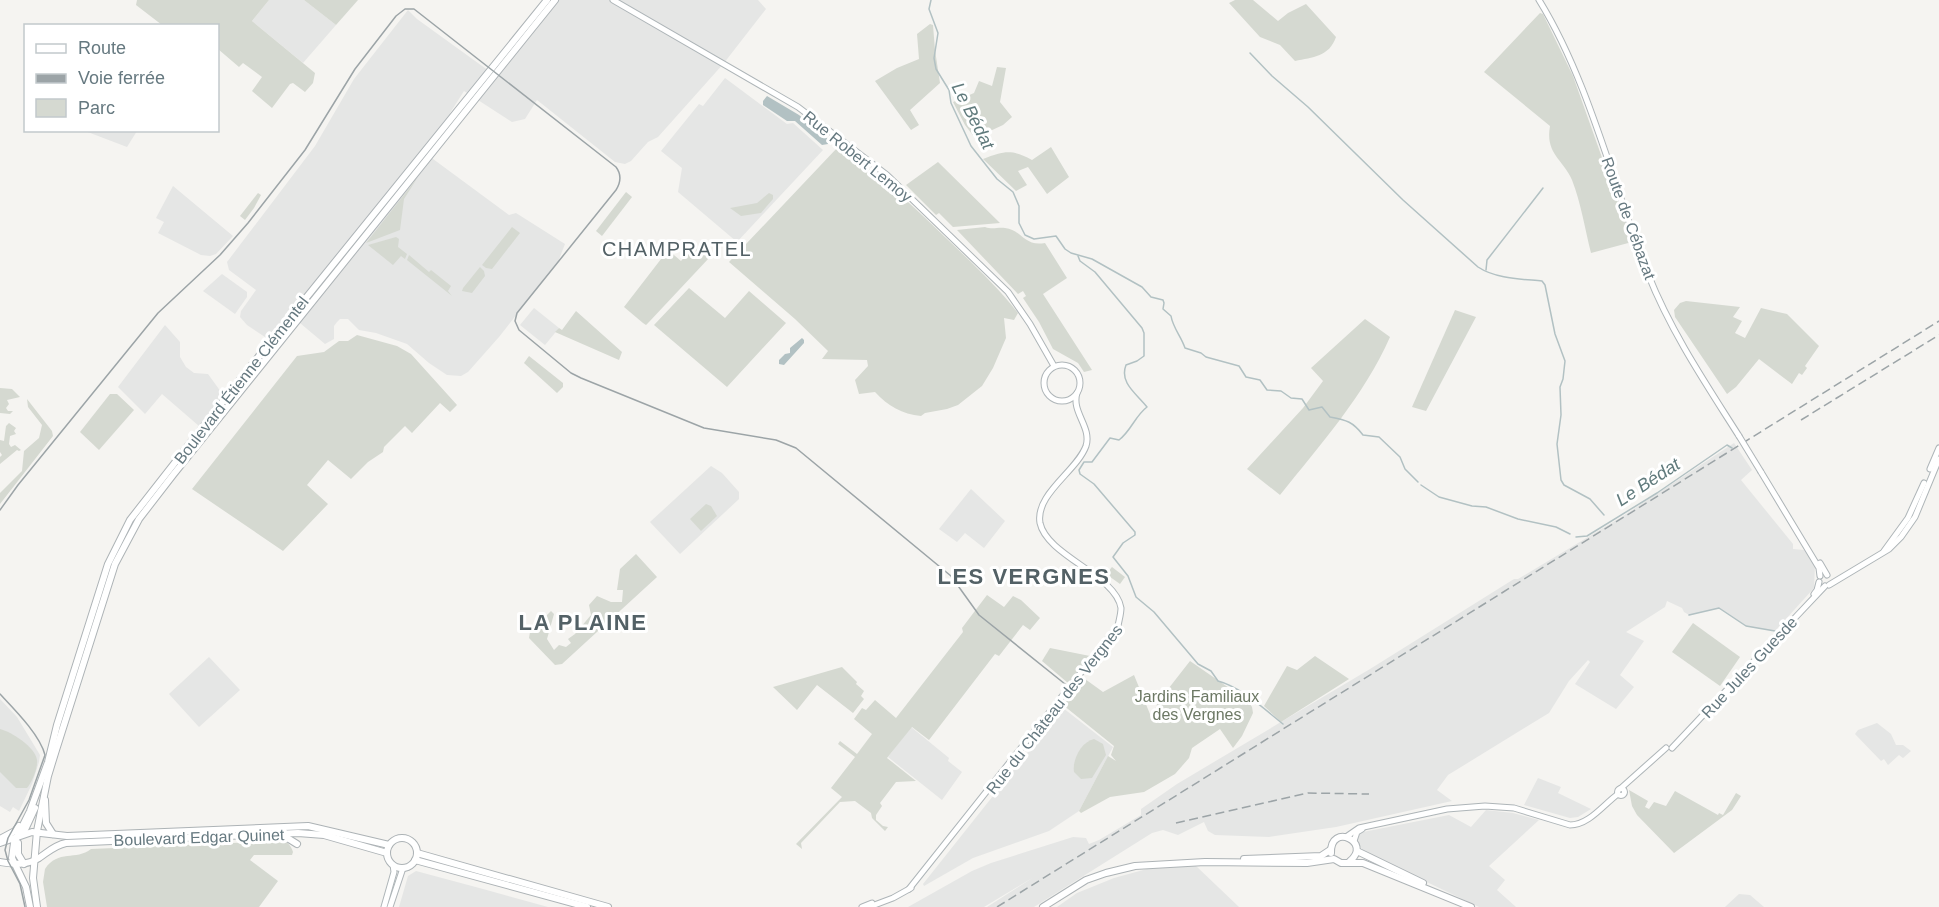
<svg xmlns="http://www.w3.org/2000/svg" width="1939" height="907" font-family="Helvetica,sans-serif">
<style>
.built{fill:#e5e6e5}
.green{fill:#d5d9d1}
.water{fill:#b2c1c3}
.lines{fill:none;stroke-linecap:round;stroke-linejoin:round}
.stream{stroke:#b2c1c3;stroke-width:1.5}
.secondary-casing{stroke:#aeb5b8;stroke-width:7}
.primary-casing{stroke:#adb3b6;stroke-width:8}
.secondary{stroke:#fff;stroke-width:5}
.primary{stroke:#fff;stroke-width:6}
.tram{stroke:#9ca4a7;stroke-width:1.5}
.rail{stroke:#9ca4a7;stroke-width:1.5;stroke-dasharray:9 4.5;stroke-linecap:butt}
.secondary-bridge-casing{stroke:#aeb5b8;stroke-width:7;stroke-linecap:butt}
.secondary-bridge{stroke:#fff;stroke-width:5}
.labels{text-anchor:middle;stroke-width:6;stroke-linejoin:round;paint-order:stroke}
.street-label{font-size:16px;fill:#667980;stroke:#fff}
.park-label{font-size:16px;fill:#6c7864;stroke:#fff}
.water-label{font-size:18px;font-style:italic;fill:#617b7d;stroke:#fff}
.quarter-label{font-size:20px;letter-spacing:1.5px;fill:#536166;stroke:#fff}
.district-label{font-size:22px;font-weight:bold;letter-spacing:1.5px;fill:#536166;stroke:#fff}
</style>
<rect width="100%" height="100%" fill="#f5f4f1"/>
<g class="built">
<polygon points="269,0 304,0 336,25 303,63 252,21"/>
<polygon points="553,0 758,0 766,9 724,63 658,137 648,142 631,161 625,164 615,162 537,100 525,119 512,122 464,91 450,113 450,129 429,156 509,215 516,213 565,244 558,262 499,337 468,372 461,376 447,375 429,363 407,344 376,333 359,330 348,319 340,319 337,322 334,326 334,339 325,344 288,313 268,339 247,325 240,317 241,311 256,290 229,270 227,262 315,146 354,79 408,10 417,19 489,71"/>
<polygon points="725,78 787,124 793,123 823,150 737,242 678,192 682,168 661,151 699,104 703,106"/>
<polygon points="85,131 137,131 127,147"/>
<polygon points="173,186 233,236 216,254 210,256 201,255 158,233 164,222 156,218"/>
<polygon points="222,274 247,292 247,297 235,314 203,291"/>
<polygon points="534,308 559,328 545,345 520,325"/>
<polygon points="165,325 180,342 180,357 186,367 194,373 208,374 221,392 220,398 199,426 162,394 145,414 118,387"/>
<polygon points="1734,443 1752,470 1741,480 1793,544 1793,549 1804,550 1815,565 1814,588 1775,631 1746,626 1719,608 1689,615 1684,612 1682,608 1667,601 1665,607 1626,632 1644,641 1620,675 1634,687 1616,709 1575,684 1590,662 1588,660 1569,681 1549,713 1448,775 1437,790 1452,801 1336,827 1269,837 1215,835 1208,831 1204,822 1178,835 1163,830 1152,833 1034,907 987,907 1034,877 984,907 908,907 972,871 991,863 1073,837 1086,838 1089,844 1099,840 1141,815 1141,809 1177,784 1370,669 1514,579 1518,579 1623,516"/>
<polygon points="711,466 722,473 739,492 739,499 680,554 650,522"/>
<polygon points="971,489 1005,521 984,548 965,533 957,542 939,529"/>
<polygon points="209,657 240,690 199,727 169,694"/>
<polygon points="0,699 17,717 40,755 39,762 32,784 19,811 13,807 10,812 0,806"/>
<polygon points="1063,708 1113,747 1079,811 1049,831 973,858 924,886 923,884"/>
<polygon points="1877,723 1891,734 1896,745 1903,745 1911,751 1903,758 1899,755 1888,765 1884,759 1881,761 1855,734 1858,730"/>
<polygon points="911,727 949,758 948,761 962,772 942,800 888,757"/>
<polygon points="1538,778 1561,787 1558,793 1591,809 1578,817 1570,818 1524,805"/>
<polygon points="1486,810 1513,813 1539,820 1489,866 1505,880 1497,890 1516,907 1479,907 1364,852 1358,843 1358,835 1363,832 1449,815 1471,827"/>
<polygon points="1196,866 1239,907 1057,907 1077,893 1114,878 1147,869"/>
<polygon points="416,871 483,889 548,907 399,907 408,876"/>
<polygon points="1739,894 1750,895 1764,907 1725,907"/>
</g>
<g class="green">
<polygon points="137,0 269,0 252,21 315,73 313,83 305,92 293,83 290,84 272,108 252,91 262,77 243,63 239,67 218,49 218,26 162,25 136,5"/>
<polygon points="304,0 358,0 336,25"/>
<path d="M1235,0h18l25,21 10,-8 18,-9 30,33c-7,20 -23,20 -41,24l-15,-16 -20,-8 -31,-34z"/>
<path d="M1540,13l3,1 30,62 59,166 -41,11c-6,-24 -10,-50 -19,-73 -9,-21 -27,-26 -22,-54l-66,-54z"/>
<polygon points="930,24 933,25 935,50 940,83 910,110 919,125 911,130 875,81 897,68 919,59 917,34"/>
<polygon points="997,67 1006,68 1000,102 1012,117 1003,125 975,138 965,125 953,102 974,93 979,81 992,86"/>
<path d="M840,147c40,28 70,56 105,90 26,25 51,48 73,76l-4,7 -10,-2 2,20 -13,30 -11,18 -24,19 -11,4 -22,4 -4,3c-19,-2 -33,-10 -46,-24l-16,2 -4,-14 13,-14 -1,-6 -45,-1 6,-8 -33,-32 -66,-57 108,-114z"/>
<path d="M1051,147l18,30 -22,17 -19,-27 -10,4 9,14 -11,6 -33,-32c22,-8 28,-10 49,1z"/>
<polygon points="938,162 1000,223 953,227 939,213 936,215 906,185"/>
<polygon points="418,177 404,199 400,230 366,243"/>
<polygon points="626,192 632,197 602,236 596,231"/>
<polygon points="258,193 261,195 254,208 245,220 240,216"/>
<polygon points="769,193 773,195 773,199 761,213 741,216 730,208 757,203"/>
<polygon points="512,227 520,233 492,269 486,268 482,265"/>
<path d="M985,227c8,3 12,0 20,1 17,2 19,19 40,15l22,35 -24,16 49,76 -8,2 -6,-9 -25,-14 -14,-27 -16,-24 3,-2 -3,-5 -5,3 -61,-64z"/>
<polygon points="396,237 399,239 398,247 407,254 405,259 401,256 393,265 368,245"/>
<polygon points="694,246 709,258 649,322 646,325 643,323 624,307 668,250 681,261"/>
<polygon points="409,255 429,272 431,270 451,286 448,291 452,296 407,260"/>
<polygon points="480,267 484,271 485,276 472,293 462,291 463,288"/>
<polygon points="689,288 725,318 749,291 786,323 727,387 654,325"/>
<polygon points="1686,301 1740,307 1733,317 1742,321 1735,333 1745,338 1761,308 1787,314 1819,346 1805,366 1807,368 1802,375 1799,373 1792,384 1759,359 1736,387 1727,394 1675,317 1674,310 1680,303"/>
<polygon points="1455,310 1476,317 1426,411 1412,407"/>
<polygon points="576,311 622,352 619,360 555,332 559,328 562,330"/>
<path d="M1365,319l25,18c-26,59 -70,108 -110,158l-33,-26 56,-61 20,-27 -12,-13z"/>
<polygon points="357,335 397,346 411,354 457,405 450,412 440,403 412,433 405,426 384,447 383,452 368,462 351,479 328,460 307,485 328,504 283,551 192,489 297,356 324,352 339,341 348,341"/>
<polygon points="529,356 563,383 563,387 557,393 524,363"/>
<polygon points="0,388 12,389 20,397 7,400 9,404 6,408 8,411 13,411 10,414 0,413"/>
<polygon points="110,394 117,394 134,410 99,450 80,432"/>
<polygon points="27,399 52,431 53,436 0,504 0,493 22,471 24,451 39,438 42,425 28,407"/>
<polygon points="9,423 16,428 14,431 16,434 10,436 9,444 11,447 15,445 21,450 19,451 17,450 0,464 0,457 2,455 0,452 0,440 4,441 6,426"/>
<polygon points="706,504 711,506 717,516 701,531 690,519"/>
<polygon points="636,554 657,577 562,664 555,665 529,638 530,632 551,611 554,614 547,639 554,650 559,645 566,647 571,643 568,639 575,634 591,615 589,605 597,596 611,602 622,602 623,590 617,590 620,569"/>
<polygon points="1112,567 1125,577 1120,584 1106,574"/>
<polygon points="987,595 1004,607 1013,596 1021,600 1040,618 1030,630 1023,625 999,656 995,654 929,740 912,727 887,758 916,781 896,782 880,803 882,806 876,815 876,820 883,826 888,827 885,831 872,818 871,813 855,801 840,802 801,843 802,849 796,844 842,797 831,788 855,757 838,744 840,741 857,754 872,734 854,719 862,708 866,710 875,700 896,718 963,632 962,628"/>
<polygon points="1693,623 1740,657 1720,686 1672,652"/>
<polygon points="1050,648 1090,656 1068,683 1042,661"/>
<polygon points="1315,656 1349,679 1281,722 1264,706 1287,666 1297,670"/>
<polygon points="1190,661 1232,690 1243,694 1252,707 1253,713 1242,736 1233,748 1220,729 1192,748 1189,758 1175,774 1144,792 1110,797 1081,813 1079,811 1108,756 1116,761 1111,755 1114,746 1063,705 1085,679 1103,692 1134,675 1152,719 1157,716 1155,710 1158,702"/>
<polygon points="842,667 857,682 856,684 864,691 861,696 864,699 853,713 817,685 797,710 773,687"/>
<path d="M0,729c12,3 35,18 37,31 1,8 -5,22 -10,28h-11l-16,-16z"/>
<path d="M1094,739l9,5 3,11 -14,23 -11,1 -7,-7c-2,-12 7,-30 20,-33z"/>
<polygon points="1629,790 1648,801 1645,807 1649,809 1654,802 1666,806 1675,791 1718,815 1719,813 1723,815 1736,793 1741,796 1732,810 1674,853 1637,815 1632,806"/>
<path d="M281,841c8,1 10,5 12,11l-1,3h-38l-4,5 28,21 -19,26h-212l-4,-25 2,-13c13,-20 31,-8 46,-20z"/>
</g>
<g class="water">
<polygon points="767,96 799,115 828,139 828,144 822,145 795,121 787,121 763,105 763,101"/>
<polygon points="802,338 804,340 804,343 784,365 779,364 779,360 785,354 790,353 790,348"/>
</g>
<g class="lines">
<g class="stream">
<path d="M931,0l-2,9 9,24 -4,25 2,11 13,21 2,13 20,43 26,33 16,13 6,14v17l6,12 9,4 22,-3 9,13 6,4 21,6 50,28 9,10 12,3 1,3 -1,6 8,7c2,12 10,20 14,32l16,5 5,4 33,9 7,11 14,3 7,10 14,1 10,7 11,1 7,11 13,-3 8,10c17,3 23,5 33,18l16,2 21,20 5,12 13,13"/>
<path d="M1250,53l22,23 36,31 95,93 75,67c18,12 44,12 64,14l3,4 10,49 10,27 -2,18 -3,8 1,28 -4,29 4,36 3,5 26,14 14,16"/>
<path d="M1078,256l2,5 15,11 47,56 2,5v23l-7,5 -11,4c-7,18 11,29 21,42 -12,9 -16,24 -28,33l-9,-2 -18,24h-8l-5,8 1,4 14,10 41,48v3l-12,8 -10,14 15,19 8,21 18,15 44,52 13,7 7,10c23,6 46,28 65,43"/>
<polyline points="1486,270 1487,260 1543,188"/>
<polyline points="1421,485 1439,497 1472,506 1486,507 1518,519 1556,527 1570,534"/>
<polyline points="1576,537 1587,536 1657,493 1727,445 1732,448"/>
<polyline points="1689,615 1719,608 1746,626 1775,631"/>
</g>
<defs>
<g id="secondary">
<polyline points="613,0 798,107 887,175 1008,292 1030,324 1054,366"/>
<path d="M1539,0c50,81 74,185 109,274 23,58 58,110 91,162"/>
<circle cx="1062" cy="383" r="18"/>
<polyline points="1930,469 1939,448"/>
<polyline points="1761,472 1819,568 1820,576"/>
<polyline points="1884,551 1908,518 1924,483"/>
<polyline points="1820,563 1827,575"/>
<polyline points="1829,585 1889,549 1901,537 1915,517 1939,459"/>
<polyline points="1814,594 1817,590 1819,582"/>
<polyline points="1672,748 1825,586"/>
<circle cx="1621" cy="792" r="3.5"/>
<polyline points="1620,789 1666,748"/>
<path d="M1346,837l13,-9 88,-19 38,-3 29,2 56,17c19,0 33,-20 48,-31"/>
<polyline points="1354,841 1357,832 1362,829"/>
<path d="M909,889l209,-263c1,-6 3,-12 3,-18 -5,-33 -74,-52 -81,-85 -5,-29 37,-52 46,-77 6,-19 -15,-34 -9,-53"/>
<polyline points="384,907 394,872 393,865"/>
<polyline points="390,907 403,868"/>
<polyline points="862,907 872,903"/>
<polyline points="869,907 893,898 911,888"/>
</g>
<g id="primary">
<polyline points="45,800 46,823 53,834"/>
<polyline points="23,834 35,808"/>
<polyline points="278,836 289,839 297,844"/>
<circle cx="402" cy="853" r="15"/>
<polyline points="0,839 15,831 19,826"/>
<polyline points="0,843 32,832 67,836 308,826 389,845"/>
<polyline points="18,843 18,854 24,864"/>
<polyline points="1357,851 1423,883"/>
<polyline points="417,853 608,907"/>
<path d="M1331,853c-1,-31 42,-11 19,8"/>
<polyline points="1244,859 1321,856 1330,850"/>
<polyline points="415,860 587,907"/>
<path d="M0,862c14,2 26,4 39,-4 9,-6 16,-13 27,-15l232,-10 26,2 63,18"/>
<polyline points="30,907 26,887 12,858 14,843 30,811 48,762 57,725 108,564 130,520 238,382 547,0"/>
<polyline points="37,907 33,878 37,831 48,776 56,750 115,564 139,519 173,475 555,0"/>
<polyline points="1043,907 1086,880 1106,873 1135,866 1205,862 1307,863 1334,859 1341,863 1363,863 1471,907"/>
</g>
</defs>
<use href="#secondary" class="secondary-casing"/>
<use href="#primary" class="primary-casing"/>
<use href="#secondary" class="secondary"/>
<use href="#primary" class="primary"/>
<g class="tram">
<path d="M0,510l18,-25 140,-172 62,-58 28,-32 57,-73 50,-81 41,-53 9,-7h9l202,158c6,8 5,15 0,23l-99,123 -2,8 4,9 52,43 10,5 123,50 72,12 20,8 155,128 28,39 86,69"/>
<path d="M0,694c15,16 40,41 45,61l-16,45 -21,38 -3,12 3,11 12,23 5,23"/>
</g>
<g class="rail">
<polyline points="1801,420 1939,335"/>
<polyline points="1176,823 1308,793 1369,794"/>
<polyline points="997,907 1939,321"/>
</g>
<defs>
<polyline id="secondary-bridge" points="1739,436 1761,472"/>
</defs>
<use href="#secondary-bridge" class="secondary-bridge-casing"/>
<use href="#secondary-bridge" class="secondary-bridge"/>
</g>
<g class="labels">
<g class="street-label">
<text transform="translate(858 156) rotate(39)" y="6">Rue Robert Lemoy</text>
<text transform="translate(1629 218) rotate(70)" y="6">Route de Cébazat</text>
<text transform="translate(241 380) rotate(-52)" y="6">Boulevard Étienne Clémentel</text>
<text transform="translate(1749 667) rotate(-47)" y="6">Rue Jules Guesde</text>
<text transform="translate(1054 709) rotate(-52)" y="6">Rue du Château des Vergnes</text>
<text transform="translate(199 837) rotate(-2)" y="6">Boulevard Edgar Quinet</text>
</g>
<g class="park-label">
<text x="1197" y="702">Jardins Familiaux<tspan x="1197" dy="18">des Vergnes</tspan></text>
</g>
<g class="water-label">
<text transform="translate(973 116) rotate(63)" y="6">Le Bédat</text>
<text transform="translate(1648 482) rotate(-33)" y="6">Le Bédat</text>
</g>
<g class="quarter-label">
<text x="677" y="256">CHAMPRATEL</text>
</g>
<g class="district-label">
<text x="1024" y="584">LES VERGNES</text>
<text x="583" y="630">LA PLAINE</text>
</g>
</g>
<rect x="24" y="24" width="195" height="108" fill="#ffffff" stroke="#c2c9cc" stroke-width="1.5"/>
<rect x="36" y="44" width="30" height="9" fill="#ffffff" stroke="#c2c9cc" stroke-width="1.5"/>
<text x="78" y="54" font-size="18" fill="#667980">Route</text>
<rect x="36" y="74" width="30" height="9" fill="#9ca4a7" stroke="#c2c9cc" stroke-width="1.5"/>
<text x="78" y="84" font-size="18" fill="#667980">Voie ferrée</text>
<rect x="36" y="99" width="30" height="18" fill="#d5d9d1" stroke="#c2c9cc" stroke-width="1.5"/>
<text x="78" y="114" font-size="18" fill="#667980">Parc</text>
</svg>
